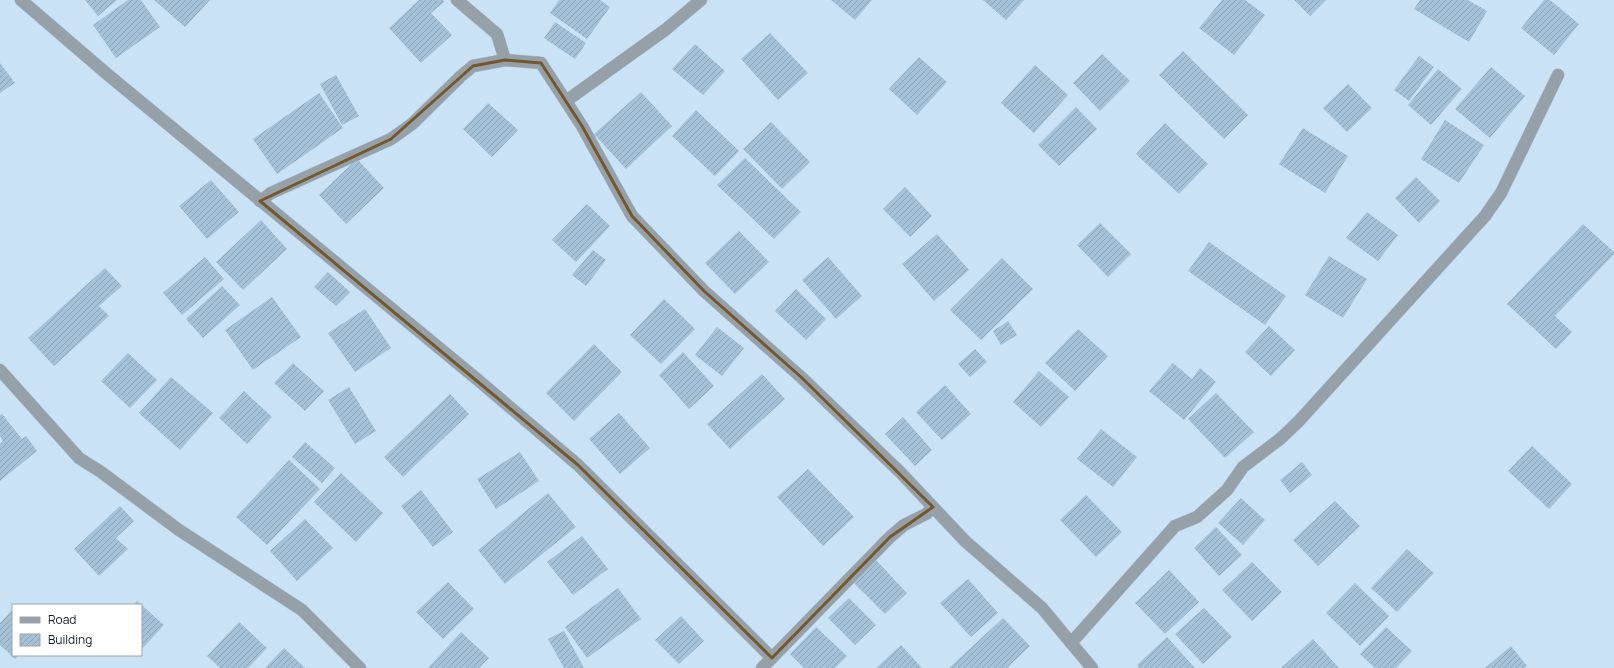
<svg xmlns="http://www.w3.org/2000/svg" width="1614" height="668" font-family="Manrope,sans-serif">
<style>
.building{fill:url(#building-hatch)}
.lines{fill:none;stroke-linecap:round;stroke-linejoin:round}
.minor-casing{stroke:#a8bece;stroke-width:13}
.minor{stroke:#95a0a8;stroke-width:12}
.marked{fill:none;stroke:#74572b;stroke-width:3;stroke-linejoin:round}
</style>
<defs>
<pattern id="building-hatch" width="6" height="6" patternUnits="userSpaceOnUse"><rect width="6" height="6" fill="#a4c1d7"/><path d="M-1 1l2-2M0 6l6-6M5 7l2-2" fill="none" stroke="#8ca5b8"/></pattern>
</defs>
<rect width="100%" height="100%" fill="#c9e2f5"/>
<g class="building">
<polygon points="85,0 117,0 98,16"/>
<polygon points="128,0 141,0 160,27 116,58 93,25"/>
<polygon points="154,0 210,0 185,27"/>
<polygon points="419,0 443,0 444,2 431,13 452,35 421,63 389,28"/>
<polygon points="559,0 600,0 610,7 587,39 550,13"/>
<polygon points="831,0 872,0 855,20"/>
<polygon points="983,0 1024,0 1006,20"/>
<polygon points="1222,0 1245,0 1265,15 1234,55 1199,28"/>
<polygon points="1294,0 1326,0 1310,16"/>
<polygon points="1420,0 1468,0 1487,11 1469,42 1414,9"/>
<polygon points="1544,0 1550,0 1579,24 1554,55 1521,28"/>
<polygon points="555,22 586,43 575,59 544,38"/>
<polygon points="770,33 808,73 778,100 741,59"/>
<polygon points="695,44 725,71 703,95 672,69"/>
<polygon points="1183,51 1248,115 1224,139 1159,75"/>
<polygon points="1102,54 1130,81 1100,111 1073,83"/>
<polygon points="1419,56 1434,67 1409,101 1394,90"/>
<polygon points="919,57 947,82 917,115 889,89"/>
<polygon points="0,63 15,83 0,93"/>
<polygon points="1035,65 1068,95 1034,133 1001,103"/>
<polygon points="1491,67 1525,96 1490,138 1455,109"/>
<polygon points="1438,69 1462,89 1431,125 1408,105"/>
<polygon points="336,75 359,116 342,125 320,84"/>
<polygon points="1348,84 1372,108 1347,132 1323,108"/>
<polygon points="641,92 672,126 626,169 594,134"/>
<polygon points="319,93 343,128 277,174 253,139"/>
<polygon points="488,103 518,130 492,157 463,129"/>
<polygon points="1076,107 1097,129 1059,166 1038,145"/>
<polygon points="696,110 739,151 715,176 672,136"/>
<polygon points="1445,120 1484,145 1459,183 1421,159"/>
<polygon points="771,122 810,162 782,189 743,149"/>
<polygon points="1165,123 1208,164 1179,194 1136,154"/>
<polygon points="1303,128 1348,156 1325,193 1279,164"/>
<polygon points="745,158 801,212 774,239 717,185"/>
<polygon points="357,159 384,188 346,224 319,195"/>
<polygon points="1416,177 1440,201 1419,223 1395,198"/>
<polygon points="211,180 239,212 207,239 179,206"/>
<polygon points="905,187 932,216 910,237 883,209"/>
<polygon points="587,204 610,226 576,262 552,240"/>
<polygon points="1367,212 1398,235 1378,261 1346,238"/>
<polygon points="261,220 287,249 243,290 216,262"/>
<polygon points="1100,223 1131,254 1108,277 1077,245"/>
<polygon points="1583,224 1614,252 1614,254 1555,316 1572,332 1556,349 1507,304"/>
<polygon points="739,231 769,262 735,294 705,263"/>
<polygon points="937,234 969,270 934,301 902,264"/>
<polygon points="1209,242 1286,296 1265,325 1188,271"/>
<polygon points="593,250 606,260 586,286 572,275"/>
<polygon points="1329,256 1367,279 1343,318 1305,295"/>
<polygon points="205,257 224,279 182,315 163,293"/>
<polygon points="828,257 862,296 836,319 802,280"/>
<polygon points="1002,258 1033,289 981,340 950,310"/>
<polygon points="105,268 122,286 99,306 109,316 54,366 28,338"/>
<polygon points="328,272 350,292 336,306 314,287"/>
<polygon points="222,286 240,305 203,338 186,319"/>
<polygon points="796,289 826,319 806,340 775,311"/>
<polygon points="272,297 301,337 253,370 225,330"/>
<polygon points="664,299 695,329 661,364 630,335"/>
<polygon points="365,309 391,348 355,372 328,333"/>
<polygon points="1008,321 1017,335 1001,345 993,331"/>
<polygon points="1269,326 1295,350 1271,376 1245,352"/>
<polygon points="717,327 744,348 722,376 695,355"/>
<polygon points="1078,329 1108,356 1075,391 1045,363"/>
<polygon points="594,344 622,372 574,421 546,393"/>
<polygon points="975,349 987,362 970,377 958,364"/>
<polygon points="683,352 714,386 689,409 659,375"/>
<polygon points="128,353 157,380 130,408 101,381"/>
<polygon points="293,363 324,391 305,411 274,383"/>
<polygon points="1173,363 1192,379 1200,368 1216,382 1184,420 1149,391"/>
<polygon points="1039,371 1069,397 1041,427 1013,402"/>
<polygon points="762,374 785,399 730,449 707,424"/>
<polygon points="171,377 213,413 180,450 139,413"/>
<polygon points="945,385 971,414 942,440 916,412"/>
<polygon points="349,387 376,431 355,444 328,400"/>
<polygon points="244,391 272,417 247,444 219,418"/>
<polygon points="1216,393 1254,432 1225,458 1188,419"/>
<polygon points="450,394 469,414 403,477 384,457"/>
<polygon points="619,413 650,448 620,474 589,439"/>
<polygon points="2,414 22,439 26,436 37,451 0,481 0,444 3,441 0,436 0,415"/>
<polygon points="903,417 932,450 915,466 885,434"/>
<polygon points="1101,429 1137,457 1113,487 1077,459"/>
<polygon points="305,442 335,468 322,483 292,457"/>
<polygon points="1532,446 1572,484 1549,509 1508,471"/>
<polygon points="520,452 539,481 496,509 477,479"/>
<polygon points="289,460 320,489 267,545 236,517"/>
<polygon points="1302,462 1312,475 1290,493 1280,480"/>
<polygon points="808,469 854,517 823,546 777,497"/>
<polygon points="341,473 383,513 356,542 314,502"/>
<polygon points="421,490 453,532 433,547 401,506"/>
<polygon points="548,493 576,527 505,584 478,550"/>
<polygon points="1086,495 1122,532 1096,557 1060,520"/>
<polygon points="1241,498 1265,520 1243,545 1218,523"/>
<polygon points="1335,501 1360,526 1318,566 1293,540"/>
<polygon points="120,506 134,521 116,538 128,549 99,576 74,549"/>
<polygon points="305,519 333,548 297,581 270,551"/>
<polygon points="1216,527 1242,555 1219,576 1194,548"/>
<polygon points="582,536 608,569 573,595 547,562"/>
<polygon points="1407,549 1434,573 1397,612 1371,588"/>
<polygon points="874,558 907,593 885,614 851,580"/>
<polygon points="1252,562 1282,592 1252,621 1222,590"/>
<polygon points="1169,570 1199,602 1165,634 1135,603"/>
<polygon points="968,579 998,613 971,637 940,603"/>
<polygon points="448,582 474,609 443,639 416,612"/>
<polygon points="1355,583 1389,616 1360,646 1326,613"/>
<polygon points="618,588 641,619 587,658 565,627"/>
<polygon points="849,598 876,625 855,645 828,618"/>
<polygon points="137,601 164,625 141,650 141,605 134,605"/>
<polygon points="1204,608 1232,637 1203,664 1175,634"/>
<polygon points="13,609 13,655 19,655 15,659 0,645 0,623"/>
<polygon points="681,616 704,641 679,664 655,640"/>
<polygon points="1003,618 1030,646 1007,668 949,668"/>
<polygon points="239,622 267,648 248,668 220,668 207,656"/>
<polygon points="816,627 847,656 835,668 804,668 790,654"/>
<polygon points="1386,627 1412,651 1396,668 1375,668 1360,654"/>
<polygon points="564,631 584,668 564,668 548,639"/>
<polygon points="461,632 489,658 479,668 428,668"/>
<polygon points="1167,637 1195,668 1139,668 1137,665"/>
<polygon points="1313,639 1339,668 1281,668"/>
<polygon points="901,645 922,668 876,668"/>
<polygon points="1511,646 1527,666 1524,668 1485,668"/>
<polygon points="284,648 305,668 265,668"/>
</g>
<g class="lines">
<defs>
<g id="minor">
<polyline points="21,0 107,74 478,380 578,465 772,658"/>
<polyline points="457,0 497,34 505,60"/>
<polyline points="566,101 665,30 701,0"/>
<polyline points="260,201 271,193 391,139 412,124 461,76 473,66 505,60 541,63 582,126 632,216 704,291 801,377 901,473 965,541 1042,608 1092,668"/>
<polyline points="0,370 79,458 101,472 179,530 302,610 360,668"/>
<polyline points="1071,643 1175,526 1197,517 1227,490 1243,467 1280,439 1298,422 1485,216 1501,193 1558,75"/>
<polyline points="762,668 890,537 904,525 926,514 933,507"/>
</g>
</defs>
<use href="#minor" class="minor-casing"/>
<use href="#minor" class="minor"/>
</g>
<path class="marked" d="M505,60l36,3 41,63 50,90 72,75 97,86 132,130 -43,30 -118,121 -194,-193 -318,-264 131,-62 82,-73z"/>
<rect x="12" y="604" width="130" height="52" fill="#ffffff" stroke="#9fa3a5"/>
<rect x="20" y="617" width="20" height="6" fill="#95a0a8" stroke="#9fa3a5"/>
<text x="48" y="624" font-size="12" fill="#0f181e">Road</text>
<rect x="20" y="634" width="20" height="12" fill="url(#building-hatch)" stroke="#9fa3a5"/>
<text x="48" y="644" font-size="12" fill="#0f181e">Building</text>
</svg>
